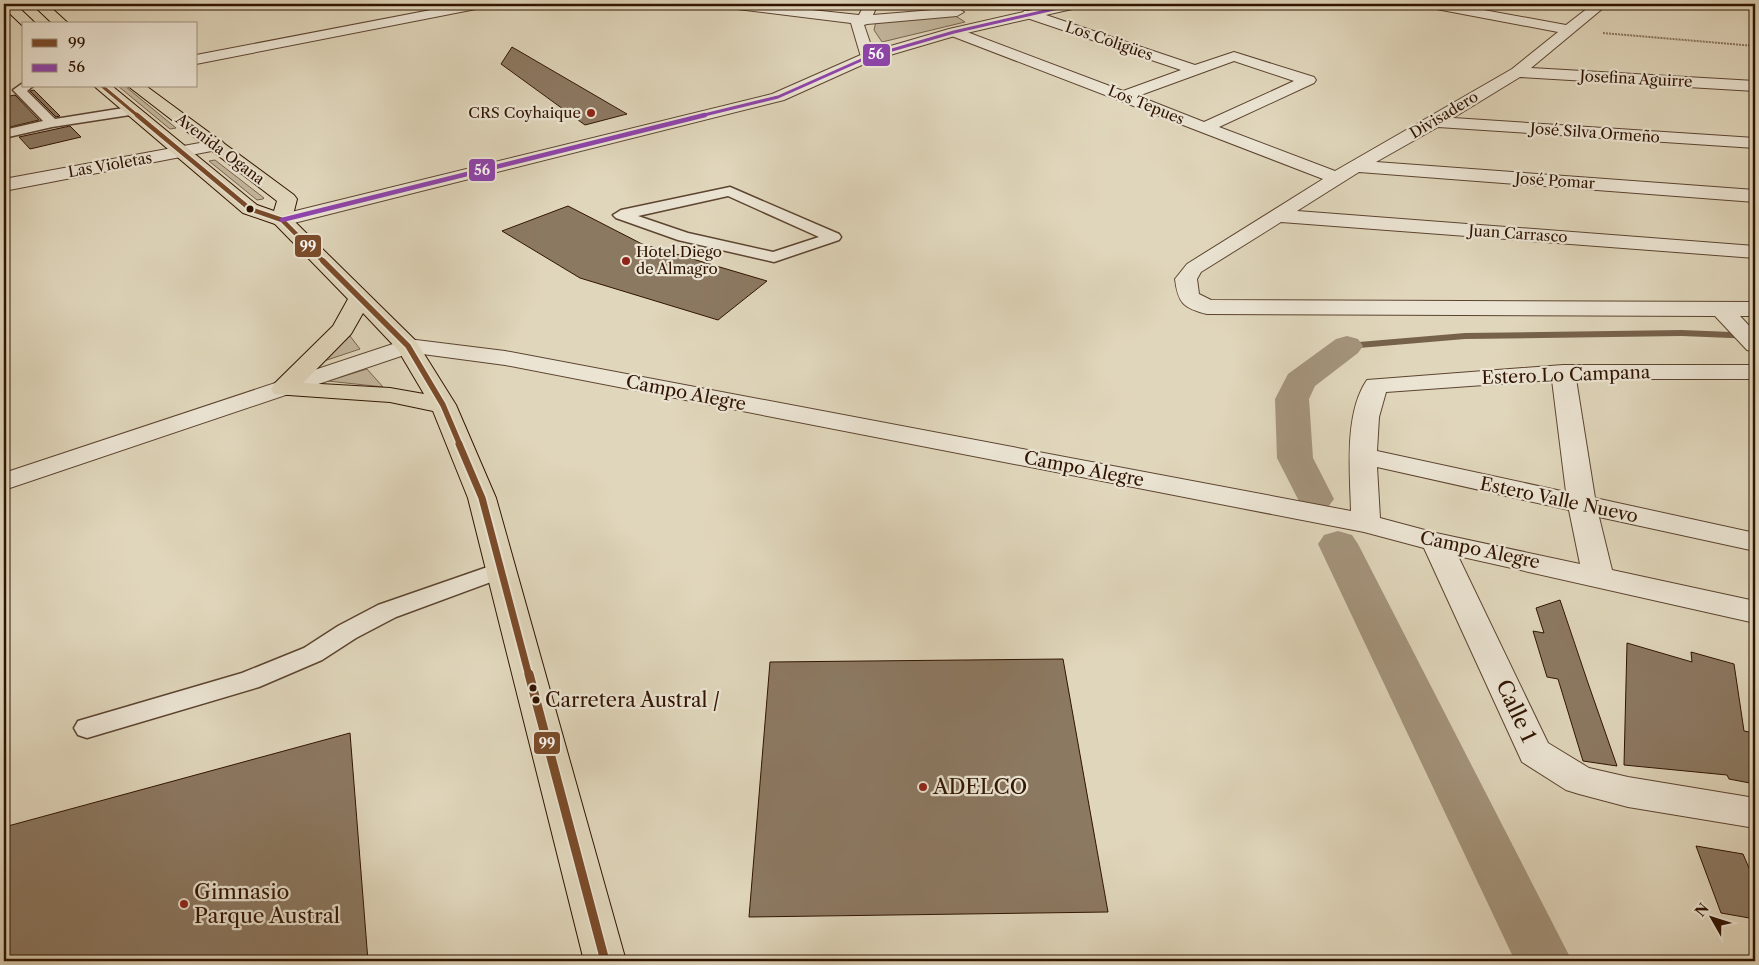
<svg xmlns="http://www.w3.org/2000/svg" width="1759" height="965" font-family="'Libre Caslon Text',serif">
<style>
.green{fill:#c2b59b;stroke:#79644e}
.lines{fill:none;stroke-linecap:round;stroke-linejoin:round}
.stream{fill:#76614b;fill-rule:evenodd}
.canal{fill:#a4947c;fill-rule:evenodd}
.building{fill:#8c7962;stroke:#301401}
.service-casing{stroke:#5c4430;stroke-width:3}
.minor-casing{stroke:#5c4430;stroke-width:2}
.tertiary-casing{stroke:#5c4430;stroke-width:2}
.primary-casing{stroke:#301401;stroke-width:2}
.path{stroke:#301401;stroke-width:2;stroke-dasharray:0.5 1;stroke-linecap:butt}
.service{fill:#ebe4d3;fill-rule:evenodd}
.minor{fill:#ebe4d3;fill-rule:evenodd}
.tertiary{fill:#ebe4d3;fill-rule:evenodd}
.primary{fill:#e0d6bb;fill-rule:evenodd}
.bus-1-far4-casing{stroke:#ebe4d3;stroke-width:5}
.bus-1-far3-casing{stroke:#ebe4d3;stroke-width:7}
.bus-1-far2-casing{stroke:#ebe4d3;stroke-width:9}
.bus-1-far1-casing{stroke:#ebe4d3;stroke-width:11}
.bus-1-casing{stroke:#ebe4d3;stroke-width:12}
.bus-2-far1-casing{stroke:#ebe4d3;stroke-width:5}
.bus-2-casing{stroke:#ebe4d3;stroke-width:7}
.bus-1-far4{stroke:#7a4b2a;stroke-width:3}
.bus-1-far3{stroke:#7a4b2a;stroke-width:4.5}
.bus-1-far2{stroke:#7a4b2a;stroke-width:5.5}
.bus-1-far1{stroke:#7a4b2a;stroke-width:7}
.bus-1{stroke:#7a4b2a;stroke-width:9}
.bus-2-far1{stroke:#8e44ad;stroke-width:3}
.bus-2{stroke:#8e44ad;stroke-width:4.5}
.poi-dot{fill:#8f2418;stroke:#ebe4d3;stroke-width:2}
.bus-dot{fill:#301401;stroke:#ebe4d3;stroke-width:2}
.labels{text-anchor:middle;stroke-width:4.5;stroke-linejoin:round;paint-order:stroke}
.far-street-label{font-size:15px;fill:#301401;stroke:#ebe4d3}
.far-poi-label{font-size:15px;fill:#301401;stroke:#ebe4d3;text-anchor:end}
.street-label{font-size:18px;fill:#301401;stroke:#ebe4d3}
.near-bus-label{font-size:20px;fill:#301401;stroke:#ebe4d3;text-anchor:start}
.near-street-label{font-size:21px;fill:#301401;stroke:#ebe4d3}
.near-poi-label{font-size:21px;fill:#301401;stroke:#ebe4d3;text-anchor:start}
.line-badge{stroke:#ebe4d3;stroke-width:2}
.badge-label{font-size:14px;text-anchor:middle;font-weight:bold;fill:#fff}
</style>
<rect width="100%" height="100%" fill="#e0d6bb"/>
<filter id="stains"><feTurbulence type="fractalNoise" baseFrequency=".004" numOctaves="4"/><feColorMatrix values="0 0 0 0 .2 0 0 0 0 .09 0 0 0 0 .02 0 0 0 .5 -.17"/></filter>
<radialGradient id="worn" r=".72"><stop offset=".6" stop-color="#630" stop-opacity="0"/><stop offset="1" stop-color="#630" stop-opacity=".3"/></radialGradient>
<g class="green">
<polygon points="954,15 965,22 882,42 874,30 876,21"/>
<polygon points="118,86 125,86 176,128 170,129"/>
<polygon points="215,160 264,198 263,199 257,200 209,161"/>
<polygon points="350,336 360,349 321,362"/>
<polygon points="367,369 383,387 328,381"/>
</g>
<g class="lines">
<polygon class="stream" points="1682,330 1755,333 1755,339 1682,336 1465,339 1347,349 1342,346 1347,343 1465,333"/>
<g class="canal">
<polygon points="1347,336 1358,339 1363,346 1358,353 1315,386 1309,399 1313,458 1334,499 1328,507 1315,511 1302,507 1277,458 1275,399 1288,374 1336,339"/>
<polygon points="1338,531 1352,535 1358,544 1572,961 1515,961 1318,544 1324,535"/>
</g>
</g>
<g class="building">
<polygon points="512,47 627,114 585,125 501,64"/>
<polygon points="34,90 60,116 56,117 30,91"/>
<polygon points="15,95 39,120 10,127 4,121 4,97"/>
<polygon points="70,126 81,137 30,149 19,137"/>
<polygon points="568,206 642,244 767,281 718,320 580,278 502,231"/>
<polygon points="1560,600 1588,683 1617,766 1583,761 1558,679 1547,677 1533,631 1544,633 1536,608"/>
<polygon points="1627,643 1692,662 1691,652 1734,664 1744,731 1755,733 1755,784 1729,779 1727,775 1624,765"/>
<polygon points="1063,659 1108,912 749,917 770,662"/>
<polygon points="350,733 368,961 4,961 4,846 8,826"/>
<polygon points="1696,846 1743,854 1755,882 1755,919 1721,913"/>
</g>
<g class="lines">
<defs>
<g id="service">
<polygon points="23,83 24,86 33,86 27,91 55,119 130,107 136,111 130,115 52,127 4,138 4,130 43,121 13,90"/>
<path d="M730,187l109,47 2,3 -2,3 -65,22 -96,-22 -62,-22 -3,-3 8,-5zM728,196l91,41 -46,15 -85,-19 -50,-17z"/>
<polygon points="502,562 510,565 514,570 510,575 396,617 356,638 322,660 259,687 87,738 78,735 74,728 78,721 242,673 304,648 338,626 378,605"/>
</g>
<g id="minor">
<polygon points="462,4 488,4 481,8 196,64 196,55"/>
<polygon points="722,4 755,4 859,15 864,5 869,4 876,8 873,15 957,8 964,12 957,16 867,24 864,25 875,57 868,61 861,57 851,23 729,8"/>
<path d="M1424,4h27l115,21 27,-21h15l-77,64 224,13v10l-235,-14 -67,41 302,20v10l-317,-21 -62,35 379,28v12l-396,-30 -62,39 458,35v12l-474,-36 -80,50 -4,7 2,15 12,6 544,2v14h-15l15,16v20l-8,-2 -32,-34 -508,-2c-24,-6 -29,-11 -32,-35l12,-15 136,-85 -374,-144 -2,-3 2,-3h10l164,62 58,-21 -157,-53 -2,-3 2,-3h10l161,54 39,-13 80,25 2,3 -2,3 -95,44 116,44 177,-102 46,-37 -127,-24zM1234,61l60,20 -90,41 -66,-26z"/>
<polygon points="216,140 222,141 225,145 222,149 4,191 4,179"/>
<path d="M408,339l97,12 846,160c-1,-39 -7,-98 16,-131l196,-15h192v14h-179l19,119 160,35v18l-156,-34 13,53 143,31v22l-297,-67 90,187 41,25 39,9 127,21v30l-127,-21 -49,-13 -13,-4 -44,-28 -98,-214 -60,-16 -859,-167 -105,-14 -4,-5 4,-5zM1552,380l14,112 -189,-41 2,-34 7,-25zM1377,467l192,43 11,54 -144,-31 -56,-15z"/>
</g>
<g id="tertiary">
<polygon points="1059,4 1083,4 1081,7 958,35 873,60 784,100 282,226 275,224 272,220 275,216 772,94 863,54 949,29"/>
<polygon points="408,339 416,341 420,346 416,351 4,490 4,473"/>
</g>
<g id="primary">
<polygon points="4,4 15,4 36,24 24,24 24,27 4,8"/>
<polygon points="32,4 47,4 69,24 53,24"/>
<path d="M94,86h18l145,119 17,6 3,-10 -149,-115h18l148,109 3,4 -5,20 124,122 40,64 40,93 130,463h-42l-116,-463 -35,-87 -43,-9 -116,-8 -3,-5 3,-5 59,-58 15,-27 -73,-75 -32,-11zM363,313l35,37 26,44 -34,-6 -87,-5 48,-49z"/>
</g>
</defs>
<use href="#service" class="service-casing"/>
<use href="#minor" class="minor-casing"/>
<use href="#tertiary" class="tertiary-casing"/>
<use href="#primary" class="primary-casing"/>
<polyline class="path" points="1603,33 1755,46"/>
<use href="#service" class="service"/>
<use href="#minor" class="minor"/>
<use href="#tertiary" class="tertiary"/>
<use href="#primary" class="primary"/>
<defs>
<polyline id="bus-1-far4" points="102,86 138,116"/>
<polyline id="bus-1-far3" points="137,115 250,209 282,220 324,262"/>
<polyline id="bus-1-far2" points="323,261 408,346 443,405 460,445"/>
<polyline id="bus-1-far1" points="459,444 482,498 529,676"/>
<polyline id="bus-1" points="529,674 605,961"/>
<polyline id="bus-2-far1" points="700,116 778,97 868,57 954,32 1076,4"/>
<polyline id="bus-2" points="282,220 705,115"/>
</defs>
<use href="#bus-1-far4" class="bus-1-far4-casing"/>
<use href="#bus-1-far3" class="bus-1-far3-casing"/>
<use href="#bus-1-far2" class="bus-1-far2-casing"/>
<use href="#bus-1-far1" class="bus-1-far1-casing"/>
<use href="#bus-1" class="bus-1-casing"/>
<use href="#bus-2-far1" class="bus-2-far1-casing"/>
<use href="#bus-2" class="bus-2-casing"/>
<use href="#bus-1-far4" class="bus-1-far4"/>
<use href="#bus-1-far3" class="bus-1-far3"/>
<use href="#bus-1-far2" class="bus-1-far2"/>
<use href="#bus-1-far1" class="bus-1-far1"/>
<use href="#bus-1" class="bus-1"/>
<use href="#bus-2-far1" class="bus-2-far1"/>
<use href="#bus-2" class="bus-2"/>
</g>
<g class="poi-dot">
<circle cx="591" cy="113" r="5"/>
<circle cx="626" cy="261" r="5"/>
<circle cx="923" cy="787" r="5"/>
<circle cx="184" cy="904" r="5"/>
</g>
<g class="bus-dot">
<circle cx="250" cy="209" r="4.5"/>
<circle cx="533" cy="688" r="4.5"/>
<circle cx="536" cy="700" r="4.5"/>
</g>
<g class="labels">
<g class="far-street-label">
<text transform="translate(1109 41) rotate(19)" y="5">Los Coligües</text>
<text transform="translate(1636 79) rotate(3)" y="5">Josefina Aguirre</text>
<text transform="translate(1146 105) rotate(22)" y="5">Los Tepues</text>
<text transform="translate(1444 115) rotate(-31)" y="5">Divisadero</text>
<text transform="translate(1595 133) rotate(4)" y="5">José Silva Ormeño</text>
<text transform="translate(220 149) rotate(37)" y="5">Avenida Ogana</text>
<text transform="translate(110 165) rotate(-10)" y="5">Las Violetas</text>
<text transform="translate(1555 181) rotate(4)" y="5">José Pomar</text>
<text transform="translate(1518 234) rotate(4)" y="5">Juan Carrasco</text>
</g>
<g class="far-poi-label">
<text x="581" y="118">CRS Coyhaique</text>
<text x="636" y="257" text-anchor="start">Hotel Diego<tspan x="636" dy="17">de Almagro</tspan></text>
</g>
<g class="street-label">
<text transform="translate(1566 375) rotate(-2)" y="6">Estero Lo Campana</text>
<text transform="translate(686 393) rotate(11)" y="6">Campo Alegre</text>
<text transform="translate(1084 469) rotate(11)" y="6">Campo Alegre</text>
<text transform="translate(1559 500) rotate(12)" y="6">Estero Valle Nuevo</text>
<text transform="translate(1480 550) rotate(12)" y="6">Campo Alegre</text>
</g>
<g class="near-bus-label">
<text x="545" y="707">Carretera Austral /</text>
</g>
<g class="near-street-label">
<text transform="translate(1516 711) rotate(65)" y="7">Calle 1</text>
</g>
<g class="near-poi-label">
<text x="933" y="794">ADELCO</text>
<text x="194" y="899">Gimnasio<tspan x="194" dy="24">Parque Austral</tspan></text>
</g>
</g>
<g class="line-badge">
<rect x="862" y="43" width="29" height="24" rx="5" fill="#8e44ad"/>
<rect x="468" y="158" width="28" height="24" rx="5" fill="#8e44ad"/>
<rect x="294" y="234" width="28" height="24" rx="5" fill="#7a4b2a"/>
<rect x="533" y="731" width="28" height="24" rx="5" fill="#7a4b2a"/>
</g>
<g class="badge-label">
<text x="876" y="59">56</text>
<text x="482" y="175">56</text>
<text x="308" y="251">99</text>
<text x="547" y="748">99</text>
</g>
<rect width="1759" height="965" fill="none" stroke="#e0d6bb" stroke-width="20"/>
<rect x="5" y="5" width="1749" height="955" fill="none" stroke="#301401" stroke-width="2.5"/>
<rect x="10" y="10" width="1739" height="945" fill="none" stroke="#301401"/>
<rect x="22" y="22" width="175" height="65" fill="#ebe4d3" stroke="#a0917f"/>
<rect x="32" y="39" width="25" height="8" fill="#7a4b2a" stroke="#a0917f"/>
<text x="68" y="48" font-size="15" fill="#301401">99</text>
<rect x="32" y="64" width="25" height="8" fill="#8e44ad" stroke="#a0917f"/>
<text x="68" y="72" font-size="15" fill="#301401">56</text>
<g transform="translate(1712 918) rotate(309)" stroke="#ebe4d3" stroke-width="4" paint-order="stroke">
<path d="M0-4L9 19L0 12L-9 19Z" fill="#301401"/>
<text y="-8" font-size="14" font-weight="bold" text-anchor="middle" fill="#301401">N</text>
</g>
<rect width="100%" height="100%" filter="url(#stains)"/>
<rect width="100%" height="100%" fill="url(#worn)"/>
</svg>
